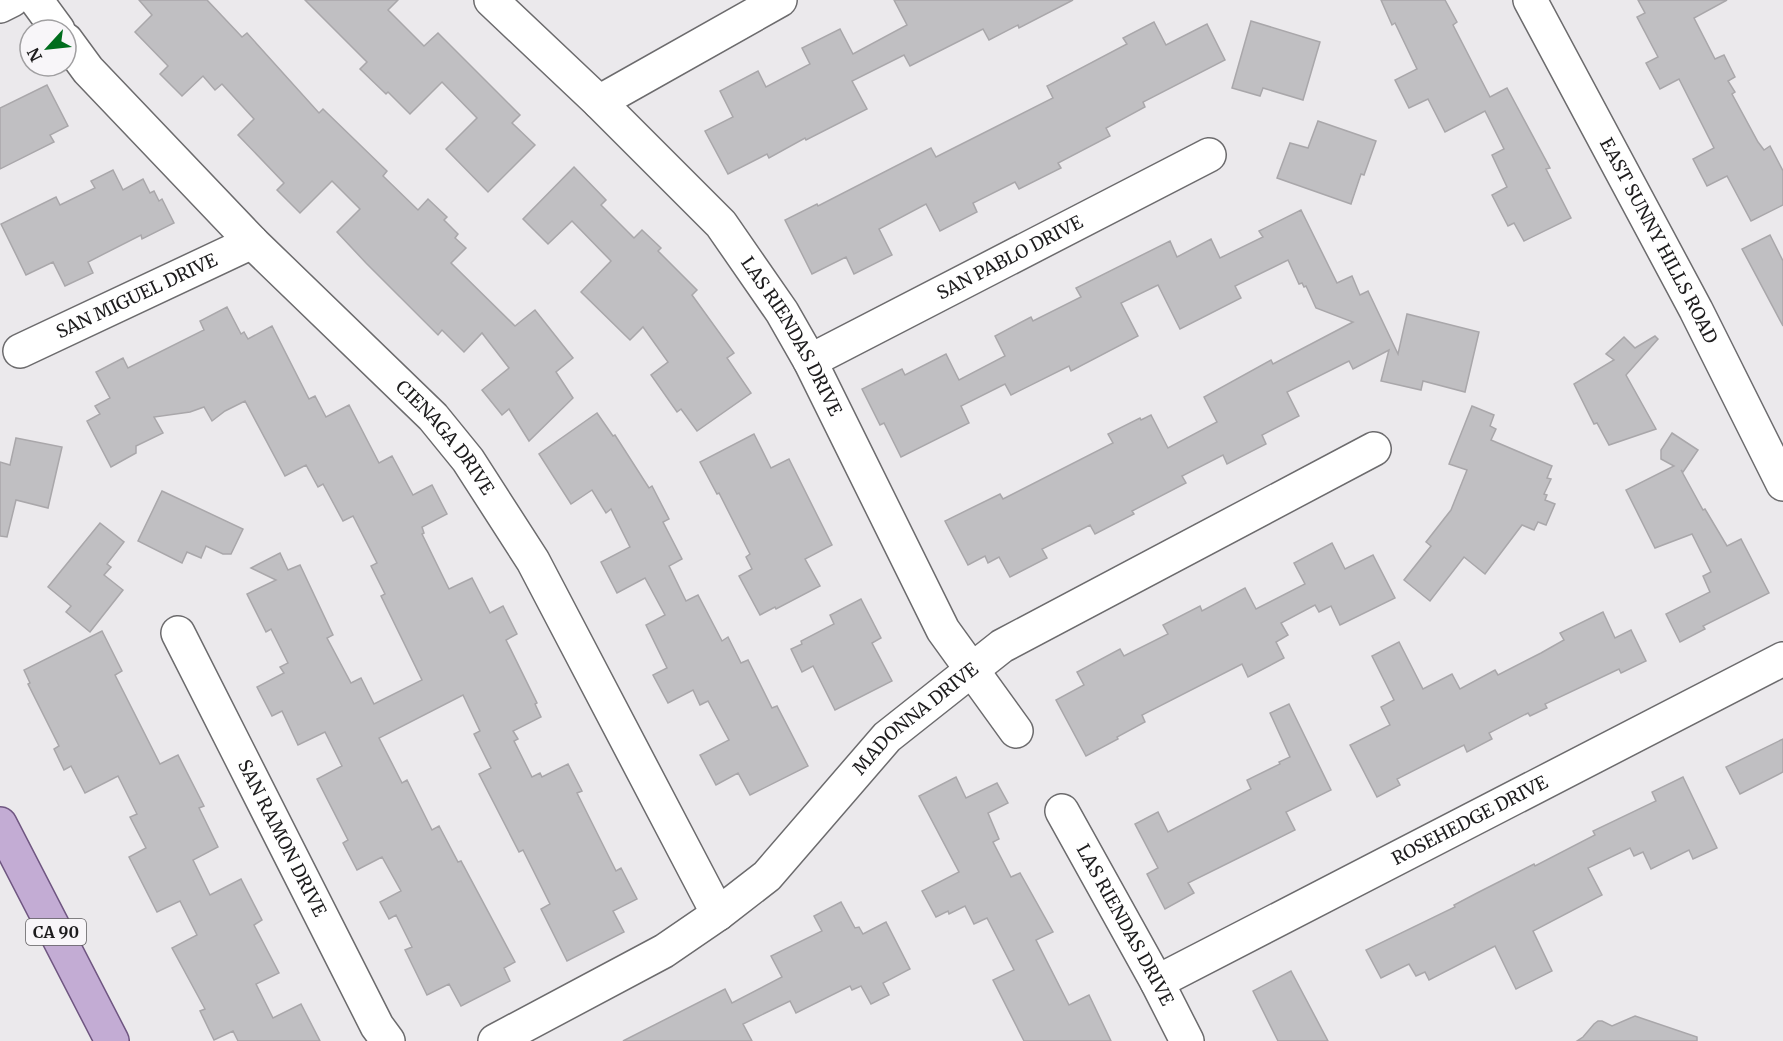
<svg xmlns="http://www.w3.org/2000/svg" width="1783" height="1041" font-family="Merriweather,serif">
<style>
.building{fill:#c0bfc2;stroke:#a9a7aa;stroke-width:1.5}
.lines{fill:none;stroke-linecap:round;stroke-linejoin:round}
.minor-casing{stroke:#6c6b6d;stroke-width:36}
.major-casing{stroke:#6f5681;stroke-width:36}
.minor{stroke:#fff;stroke-width:33}
.major{stroke:#c3acd4;stroke-width:33}
.labels{text-anchor:middle;stroke-width:5;stroke-linejoin:round;paint-order:stroke}
.shield{fill:#f8f6f9;stroke:#5f5d5f;stroke-width:1.5}
.shield-label{font-size:16px;font-weight:bold;fill:#1d1c1d}
.street-label{font-size:18px;fill:#1d1c1d;stroke:#f8f6f9}
</style>
<rect width="100%" height="100%" fill="#ebe9ec"/>
<g class="building">
<polygon points="139,0 207,0 242,37 247,33 319,113 323,109 387,171 383,176 418,210 428,199 447,217 444,220 458,234 455,238 466,248 451,263 515,326 535,310 573,358 556,372 573,398 529,441 509,409 502,415 482,390 509,368 482,333 464,352 442,330 438,335 366,263 337,232 360,209 332,181 300,213 277,190 284,183 238,135 254,119 222,84 215,90 203,76 182,96 160,74 168,66 135,32 152,15"/>
<polygon points="305,0 398,0 388,10 424,46 438,33 520,115 512,123 535,145 488,192 446,149 477,118 442,82 410,114 388,92 386,94 360,69 367,62"/>
<polygon points="894,0 1073,0 1019,28 1018,25 989,40 983,29 910,66 904,55 852,81 867,109 806,140 805,138 769,158 767,154 728,174 705,131 733,117 720,91 758,71 766,87 810,64 802,48 840,29 853,54 907,25"/>
<polygon points="1381,0 1445,0 1457,22 1453,25 1490,97 1507,88 1550,168 1546,169 1571,218 1524,241 1514,223 1508,226 1492,195 1507,187 1492,155 1504,149 1485,111 1445,132 1428,99 1409,108 1395,80 1417,69 1395,23 1392,25"/>
<polygon points="1638,0 1727,0 1694,18 1715,59 1724,55 1735,77 1728,81 1735,92 1732,94 1758,142 1764,150 1770,146 1783,171 1783,205 1751,221 1727,176 1707,186 1693,159 1714,148 1679,79 1660,89 1646,63 1658,57 1637,17 1645,13"/>
<polygon points="1251,21 1320,42 1303,100 1263,88 1260,96 1232,88"/>
<polygon points="1154,22 1166,45 1207,24 1225,60 1143,102 1145,107 1106,128 1110,136 1058,163 1061,168 1019,189 1015,182 973,203 977,212 940,231 926,204 879,229 892,255 854,274 846,257 812,274 785,220 817,204 818,206 931,148 936,157 1053,98 1047,86 1127,44 1123,38"/>
<polygon points="47,85 68,126 50,135 54,142 0,169 0,108"/>
<polygon points="1318,121 1376,141 1364,175 1361,174 1351,204 1277,178 1290,143 1308,148"/>
<polygon points="574,167 606,200 601,205 634,238 642,230 661,248 658,251 697,290 692,295 734,353 727,358 751,393 697,431 681,409 677,412 651,375 668,362 643,327 630,340 581,292 611,261 572,221 548,244 523,219"/>
<polygon points="113,170 123,190 143,179 150,193 154,191 159,201 162,199 174,223 142,239 141,235 88,262 93,273 65,286 53,262 26,275 1,224 56,197 60,205 95,188 91,181"/>
<polygon points="1301,210 1337,283 1352,276 1360,295 1368,291 1398,354 1407,314 1479,332 1465,392 1423,381 1421,390 1381,381 1389,350 1353,369 1349,361 1287,392 1299,416 1262,435 1266,444 1227,464 1223,455 1182,476 1186,483 1132,511 1134,514 1095,534 1090,525 1042,549 1047,558 1010,577 999,557 988,563 985,556 968,565 945,521 1000,494 1003,499 1113,443 1108,434 1140,418 1141,420 1151,415 1168,448 1217,422 1204,397 1271,360 1273,364 1353,322 1316,308 1306,286 1304,287 1302,283 1299,284 1288,260 1235,286 1241,298 1180,329 1158,285 1121,303 1138,336 1071,371 1069,366 1011,395 1005,384 961,406 969,423 901,457 884,423 880,425 862,389 902,369 905,375 946,354 959,380 1005,356 995,336 1031,317 1033,321 1081,297 1076,288 1170,241 1177,257 1211,239 1220,258 1263,237 1259,231"/>
<polygon points="1770,235 1783,261 1783,326 1742,249"/>
<polygon points="227,307 241,334 244,332 248,339 272,326 309,399 315,396 326,417 349,405 379,463 392,456 413,495 432,485 447,514 422,527 424,533 422,534 449,589 472,578 490,613 503,606 517,634 506,640 537,703 535,704 541,717 513,731 518,739 514,741 532,777 540,773 542,777 568,764 582,791 577,793 616,871 621,868 637,899 613,911 624,932 567,961 541,909 550,904 523,850 519,852 479,774 491,768 474,734 480,731 463,695 379,738 402,783 407,780 432,830 439,826 458,862 461,861 515,962 504,968 510,981 461,1006 449,984 427,995 405,950 412,947 396,915 389,919 380,902 401,891 382,857 357,870 343,843 348,840 317,779 342,766 325,732 298,745 282,711 272,716 257,687 284,673 280,667 288,663 271,629 266,632 247,594 276,580 251,568 280,553 288,570 300,565 333,635 327,638 351,683 361,678 374,704 422,680 381,596 385,594 371,566 377,563 353,516 343,521 323,484 318,487 306,465 285,476 245,401 225,411 212,421 204,407 190,412 154,417 163,433 136,446 136,453 111,467 87,421 100,414 95,406 110,398 96,372 123,358 128,368 204,330 200,321"/>
<polygon points="1655,336 1658,339 1626,375 1656,429 1609,445 1597,423 1594,424 1574,384 1614,360 1606,354 1624,337 1635,348"/>
<polygon points="1472,406 1494,415 1490,426 1496,429 1491,440 1552,466 1547,478 1551,479 1544,494 1547,495 1545,500 1555,504 1546,525 1538,522 1534,530 1522,525 1485,574 1464,557 1430,601 1404,580 1431,546 1426,542 1451,510 1467,470 1449,464"/>
<polygon points="597,413 613,436 615,435 649,488 652,486 669,519 663,522 682,559 669,566 686,601 698,595 722,641 728,637 741,663 748,660 772,708 777,706 808,766 750,795 738,773 716,785 700,755 729,740 708,701 700,705 693,690 668,703 653,675 667,668 646,625 665,615 645,578 617,593 601,562 630,547 611,509 606,513 592,490 571,504 539,454"/>
<polygon points="1672,433 1698,450 1683,472 1681,470 1703,510 1705,509 1727,546 1741,539 1769,593 1703,626 1705,629 1680,642 1666,614 1710,592 1703,576 1711,572 1692,534 1655,548 1626,490 1674,466 1661,459 1661,450"/>
<polygon points="754,434 771,468 789,459 832,545 805,559 820,586 776,609 775,607 760,615 739,576 752,569 746,557 750,554 719,493 717,494 700,462"/>
<polygon points="16,438 62,447 48,508 16,500 7,537 0,536 0,462 10,465"/>
<polygon points="162,491 243,529 231,554 223,554 206,546 201,558 187,552 182,563 138,541"/>
<polygon points="100,523 124,542 107,564 111,567 104,575 123,590 90,632 66,612 71,606 48,587"/>
<polygon points="1332,543 1345,569 1373,555 1395,598 1340,625 1331,606 1319,612 1315,605 1281,623 1288,635 1276,642 1284,658 1248,677 1242,664 1142,715 1145,722 1117,737 1118,739 1086,756 1056,700 1084,685 1077,672 1120,649 1124,656 1168,634 1163,625 1200,606 1202,611 1245,588 1256,609 1305,584 1294,563"/>
<polygon points="861,599 881,638 872,643 892,681 835,710 813,666 802,672 791,649 802,644 801,641 834,624 830,615"/>
<polygon points="1603,612 1615,638 1631,630 1646,661 1621,673 1619,669 1545,704 1547,708 1530,716 1528,713 1489,733 1492,739 1467,752 1464,745 1397,779 1400,785 1377,797 1350,745 1390,725 1381,707 1394,700 1372,656 1399,642 1423,689 1452,674 1460,689 1495,670 1498,675 1541,653 1564,640 1560,633"/>
<polygon points="102,631 122,671 115,675 160,764 178,755 204,806 199,808 218,847 193,860 210,895 241,879 262,920 254,925 279,973 256,984 273,1018 301,1004 320,1041 238,1041 233,1031 214,1040 200,1011 205,1009 172,948 197,935 180,901 157,912 129,857 146,848 130,817 137,814 118,776 85,793 71,766 64,770 54,749 59,746 28,684 30,683 24,670"/>
<polygon points="1289,704 1331,790 1286,812 1295,830 1188,883 1194,893 1165,909 1147,874 1158,868 1135,824 1158,812 1168,832 1251,789 1247,780 1280,764 1279,762 1290,757 1270,713"/>
<polygon points="1783,739 1783,772 1740,794 1726,767"/>
<polygon points="956,777 966,798 997,783 1008,803 988,813 999,839 993,842 1011,877 1020,873 1053,932 1036,940 1069,1005 1089,995 1111,1041 1024,1041 993,980 1014,970 987,918 974,924 965,906 949,914 948,911 936,917 922,891 959,872 919,796"/>
<polygon points="1683,777 1717,848 1693,859 1689,850 1651,869 1643,852 1634,856 1630,848 1588,868 1602,895 1533,931 1552,971 1516,989 1495,946 1429,980 1425,972 1416,976 1409,964 1381,978 1366,950 1455,907 1454,905 1477,893 1534,864 1535,866 1595,835 1593,831 1656,801 1652,792"/>
<polygon points="841,902 855,928 859,927 863,934 886,922 910,969 883,983 889,995 871,1004 861,986 852,990 850,986 796,1013 790,1001 743,1024 752,1041 623,1041 725,989 732,1003 782,977 771,956 822,931 814,916"/>
<polygon points="1291,971 1328,1041 1278,1041 1253,991"/>
<polygon points="1635,1016 1697,1037 1697,1041 1577,1041 1583,1037 1594,1024 1598,1021 1602,1021 1612,1026"/>
</g>
<g class="lines">
<defs>
<g id="minor">
<polyline points="36,0 58,30"/>
<path id="s1" d="M491,0l108,102 122,122 61,88 28,49 133,269 73,101"/>
<path id="s2" d="M1530,0l166,310 87,174"/>
<polyline points="0,6 12,0"/>
<path id="s3" d="M66,40l22,30 164,172 181,175 35,43 65,101 185,353"/>
<polyline points="599,102 780,0"/>
<path id="s4" d="M20,351l232,-109"/>
<path id="s5" d="M810,361l399,-206"/>
<path id="s6" d="M178,633l199,393 11,15"/>
<path id="s7" d="M1062,811l95,171 30,59"/>
<path id="s8" d="M1157,982l626,-323"/>
<path id="s9" d="M495,1041l169,-90 54,-37 49,-38 120,-139 115,-91 372,-197"/>
</g>
<polyline id="major" points="0,824 112,1041"/>
</defs>
<use href="#minor" class="minor-casing"/>
<use href="#major" class="major-casing"/>
<use href="#minor" class="minor"/>
<use href="#major" class="major"/>
</g>
<g class="labels">
<rect class="shield" x="26" y="919" width="60" height="26" rx="4.5"/>
<g class="shield-label">
<text x="56" y="938">CA 90</text>
</g>
<g class="street-label">
<text dy="6" stroke="none"><textPath href="#s2" startOffset="273">EAST SUNNY HILLS ROAD</textPath></text>
<text dy="6" stroke="none"><textPath href="#s5" startOffset="225">SAN PABLO DRIVE</textPath></text>
<text dy="6" stroke="none"><textPath href="#s4" startOffset="129">SAN MIGUEL DRIVE</textPath></text>
<text dy="6" stroke="none"><textPath href="#s1" startOffset="454">LAS RIENDAS DRIVE</textPath></text>
<text dy="6" stroke="none"><textPath href="#s3" startOffset="550">CIENAGA DRIVE</textPath></text>
<text dy="6" stroke="none"><textPath href="#s9" startOffset="536">MADONNA DRIVE</textPath></text>
<text dy="6" stroke="none"><textPath href="#s8" startOffset="352">ROSEHEDGE DRIVE</textPath></text>
<text dy="6" stroke="none"><textPath href="#s6" startOffset="230">SAN RAMON DRIVE</textPath></text>
<text dy="6" stroke="none"><textPath href="#s7" startOffset="130">LAS RIENDAS DRIVE</textPath></text>
</g>
</g>
<g transform="translate(48 48) rotate(243)"><circle r="28" fill="#f8f6f9" stroke="#a09fa1" stroke-width="1.5"/>
<path d="M0-4.5L10 22L0 15L-10 22Z" fill="#006d1d"/>
<text y="-9" font-size="16" font-weight="bold" text-anchor="middle" fill="#1d1c1d">N</text>
</g>
</svg>
